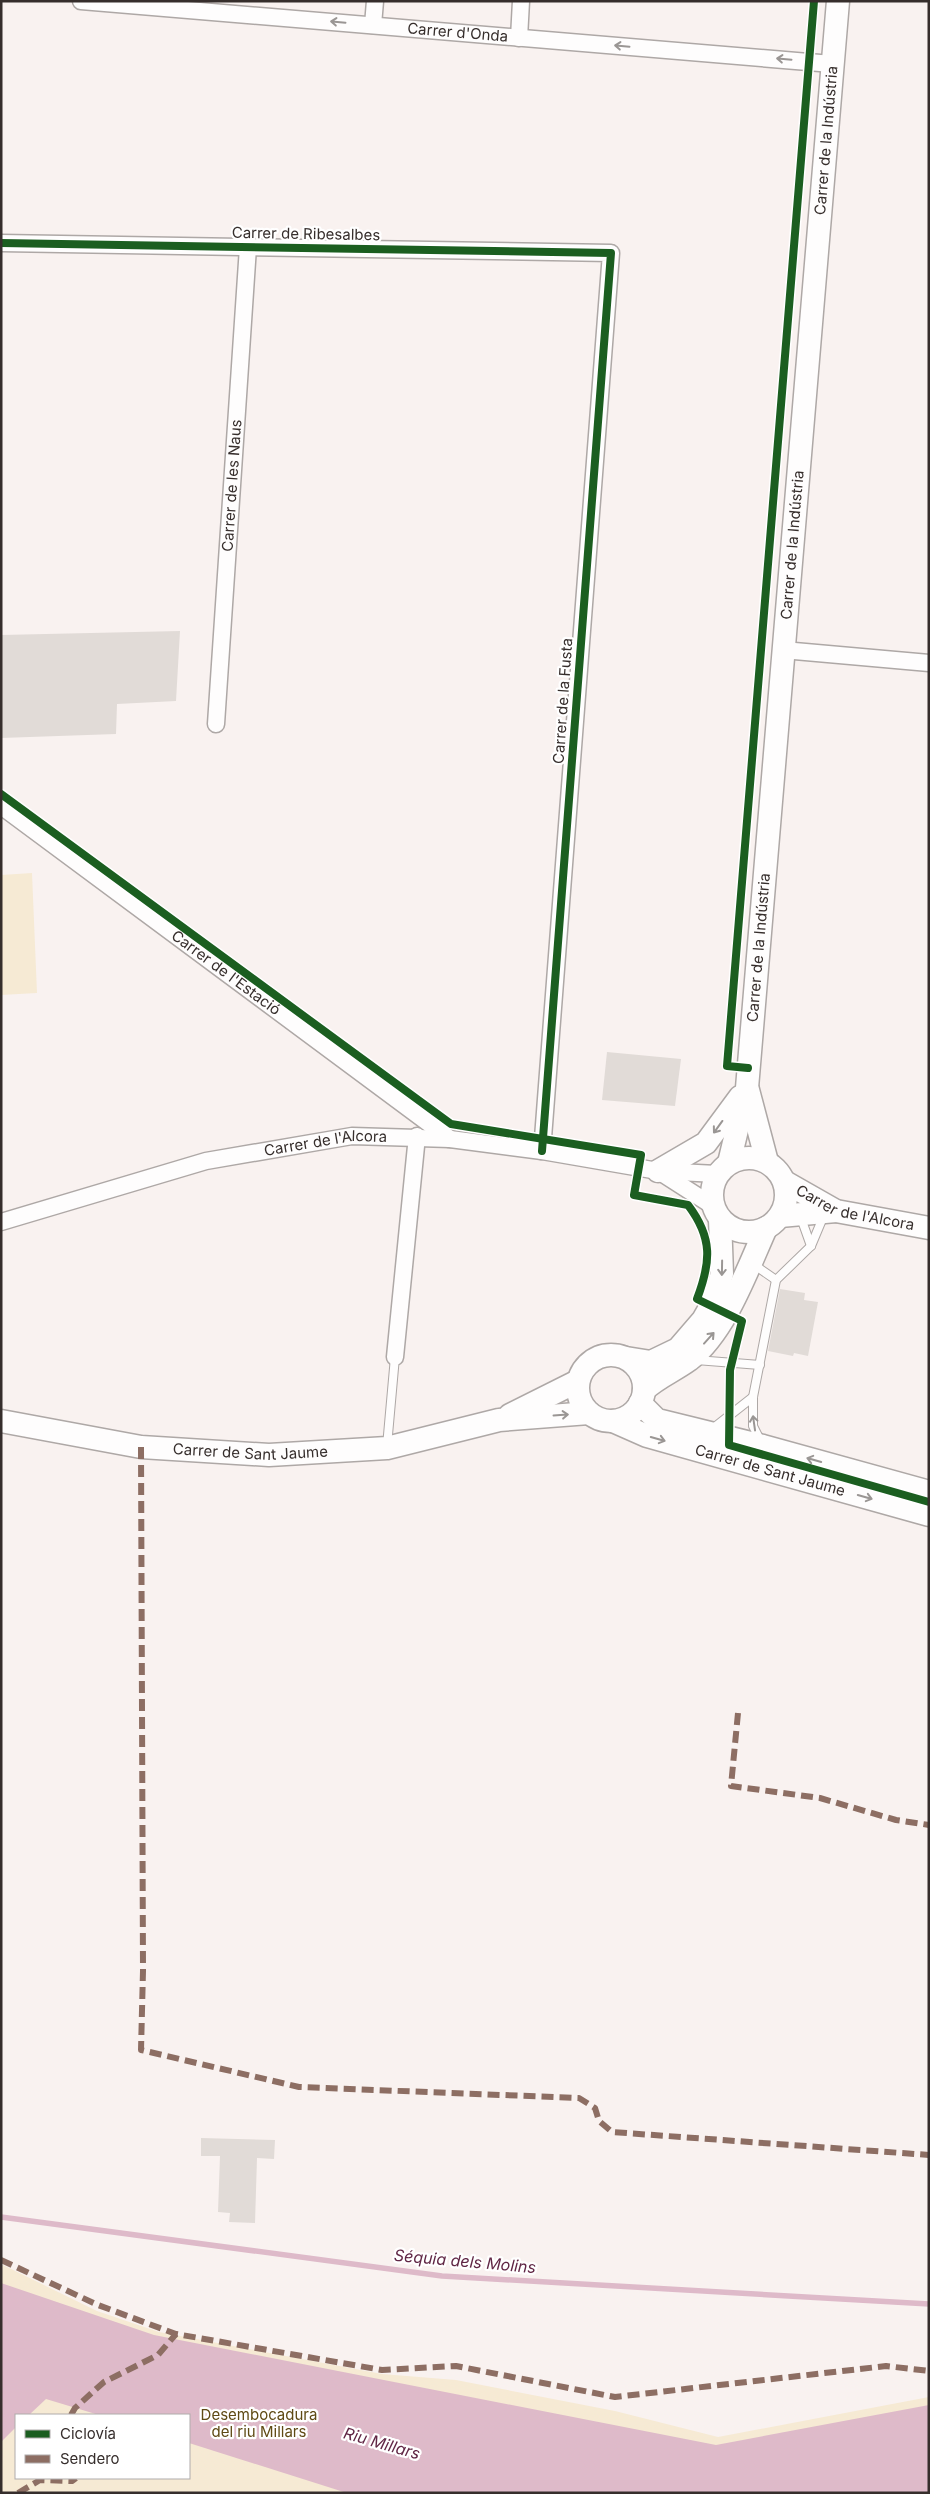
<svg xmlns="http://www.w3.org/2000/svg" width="930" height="2494" font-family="Inter,sans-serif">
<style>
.green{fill:#f6ead4;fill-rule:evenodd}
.water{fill:#debac9}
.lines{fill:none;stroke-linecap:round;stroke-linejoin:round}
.stream{stroke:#debac9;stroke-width:5.5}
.building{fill:#e1dbd7}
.lane-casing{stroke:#aea8a6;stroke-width:10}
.street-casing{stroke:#aea8a6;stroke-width:19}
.secondary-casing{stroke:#aea8a6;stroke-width:25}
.lane{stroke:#fefdfd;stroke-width:8}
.street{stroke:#fefdfd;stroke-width:16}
.secondary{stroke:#fefdfd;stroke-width:22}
.quiet{stroke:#8d6e63;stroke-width:6;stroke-dasharray:12 6;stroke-linecap:butt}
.cycleway-casing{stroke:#fff;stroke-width:11}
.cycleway{stroke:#1b5e20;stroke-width:8}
.oneway{stroke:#9a9694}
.labels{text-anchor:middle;stroke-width:4.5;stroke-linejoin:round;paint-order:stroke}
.street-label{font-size:15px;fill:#362e2c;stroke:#fff}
.park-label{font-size:15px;fill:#5f4a14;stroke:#fff}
.water-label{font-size:16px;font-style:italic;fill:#602645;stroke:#fff}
</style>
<rect width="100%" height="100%" fill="#f9f2f0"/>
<g class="green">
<polygon points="32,873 37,993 1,995 1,875"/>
<path d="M1,2264l96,47 62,21 223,42 74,6 159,31 103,26 211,-40v96h-928zM16,2415h173v63h-173z"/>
</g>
<polygon class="water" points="1,2283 154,2335 716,2445 929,2405 929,2493 347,2493 189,2443 189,2415 99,2415 46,2399 29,2415 16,2415 16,2427 1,2442"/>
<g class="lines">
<polyline class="stream" points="1,2217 442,2276 929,2304"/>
</g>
<g class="building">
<polygon points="180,631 176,701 117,704 116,734 1,738 1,635"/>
<polygon points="607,1052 681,1059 675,1106 602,1100"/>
<polygon points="780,1289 805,1293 804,1300 818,1302 808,1356 794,1353 793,1356 768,1351"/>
<polygon points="201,2138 275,2140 274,2159 257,2158 255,2223 229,2222 230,2213 218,2212 220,2156 201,2156"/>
</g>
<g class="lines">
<defs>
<g id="lane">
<polyline points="801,1218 811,1246"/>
<polyline points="753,1264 776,1280"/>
<polyline points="696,1360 760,1365"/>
<polyline points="711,1430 753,1397"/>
<polyline points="761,1442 753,1426 753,1397 776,1280 811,1246 824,1215"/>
<polyline points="387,1446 395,1357"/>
</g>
<g id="street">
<path id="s1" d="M81,1l751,63"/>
<polyline points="373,25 375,1"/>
<polyline points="519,38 521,1"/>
<polyline points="1,243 611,253 542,1151"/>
<polyline points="783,650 929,663"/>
<path id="s2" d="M216,724l32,-477"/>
<path id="s3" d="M1,806l449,333"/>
<polyline points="660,1172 713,1206"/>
<path id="s4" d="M1,1222l205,-61 146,-25 98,3 92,12 116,20 59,3"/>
<polyline points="395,1357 417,1136"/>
</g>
<g id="secondary">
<polyline points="748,1090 767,1162"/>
<circle cx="749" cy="1195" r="37"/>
<path id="s5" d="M729,1163l18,-75 91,-1087"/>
<polyline points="658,1171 706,1143 740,1097"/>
<path id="s6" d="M785,1182l51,29 93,17"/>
<polyline points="780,1216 836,1211"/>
<circle cx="611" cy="1388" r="33"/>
<polyline points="626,1358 651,1362 678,1349 703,1320 711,1306 722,1274 720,1219"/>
<path d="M644,1390c14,-13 30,-19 45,-30 37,-29 58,-90 77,-132"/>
<polyline points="640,1403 657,1420 763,1446 929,1492"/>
<polyline points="510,1415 578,1381"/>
<path id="s7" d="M1,1421l140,26 128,8 118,-7 112,-28 90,-7"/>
<path id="s8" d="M613,1421l34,15 282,79"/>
</g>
</defs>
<use href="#lane" class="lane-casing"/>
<use href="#street" class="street-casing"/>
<use href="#secondary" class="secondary-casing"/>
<use href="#lane" class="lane"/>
<use href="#street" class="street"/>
<use href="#secondary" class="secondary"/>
<g class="quiet">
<polyline points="141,1447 143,1971 141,2050 299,2087 579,2098 595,2108 599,2121 612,2132 929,2155"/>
<polyline points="738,1713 731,1786 820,1798 896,1820 929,1825"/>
<polyline points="1,2260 98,2305 176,2334 382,2370 456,2366 615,2397 886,2366 929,2371"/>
<polyline points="71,2415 75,2408 104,2382 158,2355 176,2334"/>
<polyline points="18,2493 40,2480 72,2481 76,2478"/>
</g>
<defs>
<g id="cycleway">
<polyline points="1,243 611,253 542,1151"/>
<path d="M1,794l450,330 190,31 -7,40 54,10c25,33 23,57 9,94l45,22 -12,49 -1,75 200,57"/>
<polyline points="748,1068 727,1066 814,1"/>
</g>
</defs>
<use href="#cycleway" class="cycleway-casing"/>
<use href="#cycleway" class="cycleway"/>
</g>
<defs><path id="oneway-shaft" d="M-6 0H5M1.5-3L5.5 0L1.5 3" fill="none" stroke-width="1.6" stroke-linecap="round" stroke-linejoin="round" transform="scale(1.25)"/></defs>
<g class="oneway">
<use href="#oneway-shaft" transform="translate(338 22) rotate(-175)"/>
<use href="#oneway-shaft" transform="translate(622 46) rotate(-175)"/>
<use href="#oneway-shaft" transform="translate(784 59) rotate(-175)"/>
<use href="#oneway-shaft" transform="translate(718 1127) rotate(126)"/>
<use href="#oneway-shaft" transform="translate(722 1268) rotate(91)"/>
<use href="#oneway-shaft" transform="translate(709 1338) rotate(-48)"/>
<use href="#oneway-shaft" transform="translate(561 1415) rotate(-4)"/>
<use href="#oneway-shaft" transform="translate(754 1423) rotate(-98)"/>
<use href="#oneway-shaft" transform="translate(658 1439) rotate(16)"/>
<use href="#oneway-shaft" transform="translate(814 1460) rotate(-164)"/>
<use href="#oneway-shaft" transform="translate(865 1497) rotate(16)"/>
</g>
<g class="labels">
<g class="street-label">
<text dy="5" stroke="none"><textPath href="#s1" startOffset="378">Carrer d'Onda</textPath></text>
<text dy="5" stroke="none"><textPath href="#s5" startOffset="1028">Carrer de la Indústria</textPath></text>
<text transform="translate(306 234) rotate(1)" y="5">Carrer de Ribesalbes</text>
<text dy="5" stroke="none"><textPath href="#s2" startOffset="239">Carrer de les Naus</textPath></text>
<text dy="5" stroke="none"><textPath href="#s5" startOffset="622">Carrer de la Indústria</textPath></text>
<text transform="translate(563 701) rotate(-86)" y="5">Carrer de la Fusta</text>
<text dy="5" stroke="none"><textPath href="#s5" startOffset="218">Carrer de la Indústria</textPath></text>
<text dy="5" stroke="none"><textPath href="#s3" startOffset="280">Carrer de l'Estació</textPath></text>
<text dy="5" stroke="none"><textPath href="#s4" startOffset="335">Carrer de l'Alcora</textPath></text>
<text dy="5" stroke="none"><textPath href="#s6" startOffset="76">Carrer de l'Alcora</textPath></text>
<text dy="5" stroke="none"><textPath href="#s7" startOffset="252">Carrer de Sant Jaume</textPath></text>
<text dy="5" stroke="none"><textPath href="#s8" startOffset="165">Carrer de Sant Jaume</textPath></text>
</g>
<g class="park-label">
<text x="259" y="2420">Desembocadura<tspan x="259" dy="17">del riu Millars</tspan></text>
</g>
<g class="water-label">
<text transform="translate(465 2261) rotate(5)" y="6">Séquia dels Molins</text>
<text transform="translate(382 2443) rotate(16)" y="6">Riu Millars</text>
</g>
</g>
<rect width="930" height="2494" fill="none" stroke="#362e2c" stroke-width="5"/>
<rect x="15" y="2414" width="175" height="65" fill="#ffffff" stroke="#afabab"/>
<rect x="25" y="2430" width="25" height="8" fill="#1b5e20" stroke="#afabab"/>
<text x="60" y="2439" font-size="15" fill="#362e2c">Ciclovía</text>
<rect x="25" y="2455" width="25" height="8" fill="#8d6e63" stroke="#afabab"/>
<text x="60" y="2464" font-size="15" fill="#362e2c">Sendero</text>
</svg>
